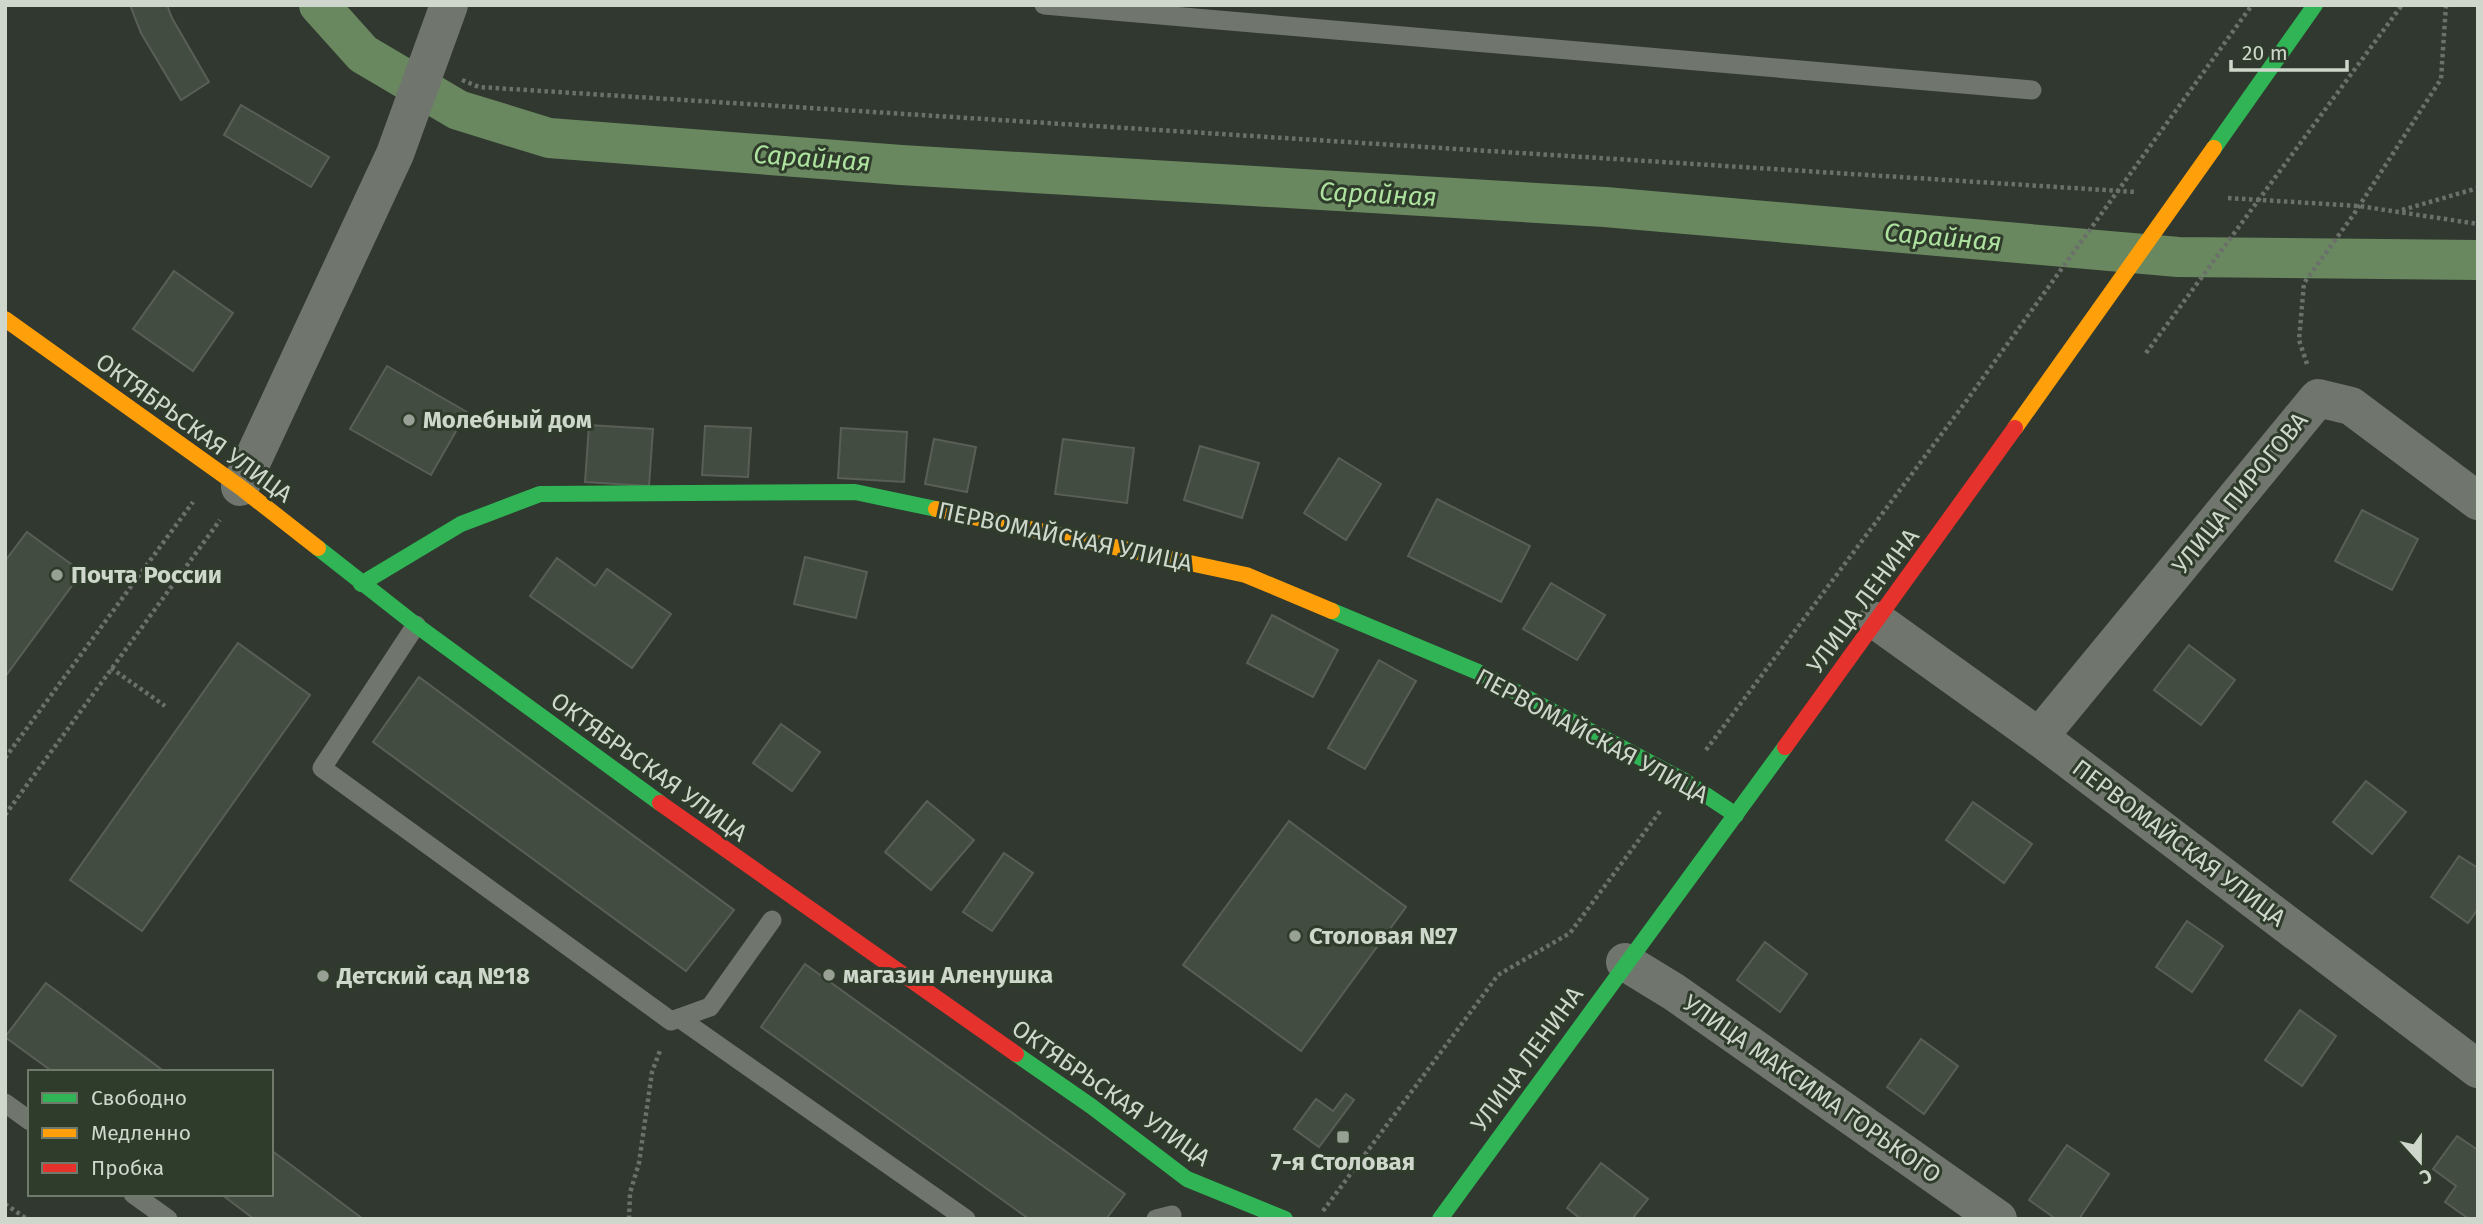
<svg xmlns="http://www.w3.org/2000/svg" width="2483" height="1224" font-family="'Fira Sans',sans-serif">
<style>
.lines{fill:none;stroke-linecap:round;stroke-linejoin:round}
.canal{stroke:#698860;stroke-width:40}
.building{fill:#434c40;stroke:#595e57;stroke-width:2}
.path{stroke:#6b706a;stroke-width:4.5;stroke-dasharray:3.5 3.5;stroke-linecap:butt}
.lane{stroke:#70756e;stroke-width:19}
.street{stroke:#70756e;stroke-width:38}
.fast{stroke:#30b455;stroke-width:16}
.slow{stroke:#ff9f0a;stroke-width:16}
.jam{stroke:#e5322d;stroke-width:16}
.poi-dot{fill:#989f95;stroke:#2f3c2b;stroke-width:2.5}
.labels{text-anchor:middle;stroke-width:6;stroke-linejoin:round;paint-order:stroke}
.poi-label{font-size:24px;font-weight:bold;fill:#cfd7cc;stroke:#2f3c2b;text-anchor:start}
.street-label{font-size:24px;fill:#cfd7cc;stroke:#2f3c2b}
.water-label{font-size:26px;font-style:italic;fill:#aee29f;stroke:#2f3c2b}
</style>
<rect width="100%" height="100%" fill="#31382f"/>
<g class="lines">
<polyline class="canal" points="319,5 363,54 458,110 549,138 901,165 1605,207 2178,257 2478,260"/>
</g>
<g class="building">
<polygon points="130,5 167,5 172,18 209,82 181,100 141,33"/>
<polygon points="241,105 329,157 311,187 224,135"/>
<polygon points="174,271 233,313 193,371 133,329"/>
<polygon points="387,366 467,412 431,475 350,429"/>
<polygon points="589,425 653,429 649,486 585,482"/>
<polygon points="705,426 751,428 748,477 702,475"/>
<polygon points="841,428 907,432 904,482 838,478"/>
<polygon points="934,439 976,447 967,492 925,484"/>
<polygon points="1063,439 1134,448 1127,503 1055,494"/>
<polygon points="1200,446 1259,463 1242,518 1184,500"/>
<polygon points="1339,458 1381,484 1346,540 1304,513"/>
<polygon points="1437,499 1530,546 1501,602 1408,556"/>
<polygon points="2362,510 2418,539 2392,590 2335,561"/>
<polygon points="27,532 82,572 5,677 5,561"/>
<polygon points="805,557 867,572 856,618 794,604"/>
<polygon points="557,558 595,586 607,569 671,614 632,668 530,596"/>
<polygon points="1551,583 1605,615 1577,660 1523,629"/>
<polygon points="1272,615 1338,650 1313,697 1247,663"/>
<polygon points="238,643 310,695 142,931 70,880"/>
<polygon points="2189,645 2235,680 2201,725 2154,690"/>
<polygon points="1379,660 1416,681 1365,769 1328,748"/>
<polygon points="419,677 734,910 686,971 373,742"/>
<polygon points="781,724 820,752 792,791 753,763"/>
<polygon points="2366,781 2406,812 2372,854 2333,822"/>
<polygon points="927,801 974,840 931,890 885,852"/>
<polygon points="1973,802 2032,844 2004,883 1946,840"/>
<polygon points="1289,821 1406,907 1301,1051 1183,965"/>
<polygon points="1004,853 1033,873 992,931 963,912"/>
<polygon points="2459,856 2478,868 2478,909 2468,923 2431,897"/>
<polygon points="2187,921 2223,946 2192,992 2156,967"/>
<polygon points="1765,942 1807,974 1780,1012 1737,980"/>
<polygon points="805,964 1125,1194 1106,1219 1029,1219 761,1027"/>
<polygon points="46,983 165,1072 53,1072 5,1037"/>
<polygon points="2300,1010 2336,1036 2302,1086 2265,1060"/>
<polygon points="1921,1039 1958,1066 1924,1114 1887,1087"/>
<polygon points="1346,1094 1354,1100 1319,1147 1294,1129 1316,1099 1333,1111"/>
<polygon points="2457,1136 2478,1150 2478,1219 2469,1219 2445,1202 2456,1186 2433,1169"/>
<polygon points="2067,1145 2109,1174 2079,1219 2056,1219 2029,1200"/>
<polygon points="271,1150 363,1219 254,1219 221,1194 271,1194"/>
<polygon points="1601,1163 1648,1199 1632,1219 1581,1219 1567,1208"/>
</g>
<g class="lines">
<g class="path">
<polyline points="462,80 479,87 2136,192"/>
<polyline points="2228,198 2359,206 2478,224"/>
<polyline points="2402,210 2478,188"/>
<polyline points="2146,353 2402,5"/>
<polyline points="2307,364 2299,340 2304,283 2354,214 2441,79 2446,5"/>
<polyline points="111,668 165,706"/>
<polyline points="1706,750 1967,400 2252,5"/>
<polyline points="5,758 193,502"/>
<polyline points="5,815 220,520"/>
<polyline points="5,1204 27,1219"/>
<polyline points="1323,1211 1498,975 1570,933 1661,810"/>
<polyline points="629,1219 630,1193 639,1163 652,1072 661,1048"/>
</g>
<g class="lane">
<polyline points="1044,5 2032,90"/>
<polyline points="416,625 322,768 671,1021 710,1007 772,920"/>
<polyline points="679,1018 966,1219"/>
<polyline points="5,1103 30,1121"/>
<polyline points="133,1194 168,1219"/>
<polyline points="1156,1219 1172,1215"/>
</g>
<g class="street">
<polyline points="240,487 395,154 449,5"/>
<polyline points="1877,621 2039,737 2478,1069"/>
<polyline points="2039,737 2318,398 2351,406 2478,501"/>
<polyline points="1625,962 1674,992 1998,1219"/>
</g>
<g class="fast">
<polyline points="2214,148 2315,5"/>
<polyline points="318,548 416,625 660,803"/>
<polyline points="361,584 461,524 540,494 855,492 936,509"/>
<polyline points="1332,611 1478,672 1683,780 1736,815"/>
<polyline points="1016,1054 1091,1106 1187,1179 1285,1219"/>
<polyline points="1440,1219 1785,747"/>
</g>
<g class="slow">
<polyline points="5,319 240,487 318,548"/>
<polyline points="2015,428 2214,148"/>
<polyline points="936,509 1246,575 1332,611"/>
</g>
<g class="jam">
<polyline points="1785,747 2015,428"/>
<polyline points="660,803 1016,1054"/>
</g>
</g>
<g class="poi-dot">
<circle cx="409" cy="420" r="7"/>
<circle cx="57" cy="575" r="7"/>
<circle cx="1295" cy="936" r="7"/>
<circle cx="829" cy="975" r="7"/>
<circle cx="323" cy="976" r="7"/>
<rect x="1336" y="1130" width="14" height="14" rx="3.5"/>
</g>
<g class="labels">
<g class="poi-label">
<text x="423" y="428">Молебный дом</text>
<text x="71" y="583">Почта России</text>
<text x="1309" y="944">Столовая №7</text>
<text x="843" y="983">магазин Аленушка</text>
<text x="337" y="984">Детский сад №18</text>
<text x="1343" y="1170" text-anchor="middle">7-я Столовая</text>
</g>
<g class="street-label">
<text transform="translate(194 428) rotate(36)" y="8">ОКТЯБРЬСКАЯ УЛИЦА</text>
<text transform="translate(2240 493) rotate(-51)" y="8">УЛИЦА ПИРОГОВА</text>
<text transform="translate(1065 537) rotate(12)" y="8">ПЕРВОМАЙСКАЯ УЛИЦА</text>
<text transform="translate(1863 601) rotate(-54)" y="8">УЛИЦА ЛЕНИНА</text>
<text transform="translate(1592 736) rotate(28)" y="8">ПЕРВОМАЙСКАЯ УЛИЦА</text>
<text transform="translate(649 767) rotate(36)" y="8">ОКТЯБРЬСКАЯ УЛИЦА</text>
<text transform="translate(2179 843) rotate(37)" y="8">ПЕРВОМАЙСКАЯ УЛИЦА</text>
<text transform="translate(1527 1059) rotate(-54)" y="8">УЛИЦА ЛЕНИНА</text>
<text transform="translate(1812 1089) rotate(35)" y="8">УЛИЦА МАКСИМА ГОРЬКОГО</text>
<text transform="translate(1111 1093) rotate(35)" y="8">ОКТЯБРЬСКАЯ УЛИЦА</text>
</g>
<g class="water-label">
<text transform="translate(812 158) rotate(4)" y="9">Сарайная</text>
<text transform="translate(1378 194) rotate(3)" y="9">Сарайная</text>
<text transform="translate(1943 237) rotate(5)" y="9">Сарайная</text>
</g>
</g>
<rect width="2483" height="1224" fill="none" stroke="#cfd7cc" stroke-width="14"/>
<rect x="28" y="1070" width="245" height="126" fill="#2f3c2b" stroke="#6f7a6b" stroke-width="2"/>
<rect x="42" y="1093" width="35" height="10" fill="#30b455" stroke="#6f7a6b" stroke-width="2"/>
<text x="91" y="1105" font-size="21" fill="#cfd7cc">Свободно</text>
<rect x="42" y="1128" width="35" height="10" fill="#ff9f0a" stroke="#6f7a6b" stroke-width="2"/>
<text x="91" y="1140" font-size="21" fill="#cfd7cc">Медленно</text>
<rect x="42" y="1163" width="35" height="10" fill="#e5322d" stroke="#6f7a6b" stroke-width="2"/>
<text x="91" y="1175" font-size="21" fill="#cfd7cc">Пробка</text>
<g transform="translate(2420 1161) rotate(159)" stroke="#2f3c2b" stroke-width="5" paint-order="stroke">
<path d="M0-5L12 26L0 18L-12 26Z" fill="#cfd7cc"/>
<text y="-10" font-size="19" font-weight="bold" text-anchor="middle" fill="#cfd7cc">С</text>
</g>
<path d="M2231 60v10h116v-10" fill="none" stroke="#cfd7cc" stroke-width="3.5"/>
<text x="2242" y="60" font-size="21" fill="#cfd7cc" stroke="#2f3c2b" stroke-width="5" paint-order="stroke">20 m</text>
</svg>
